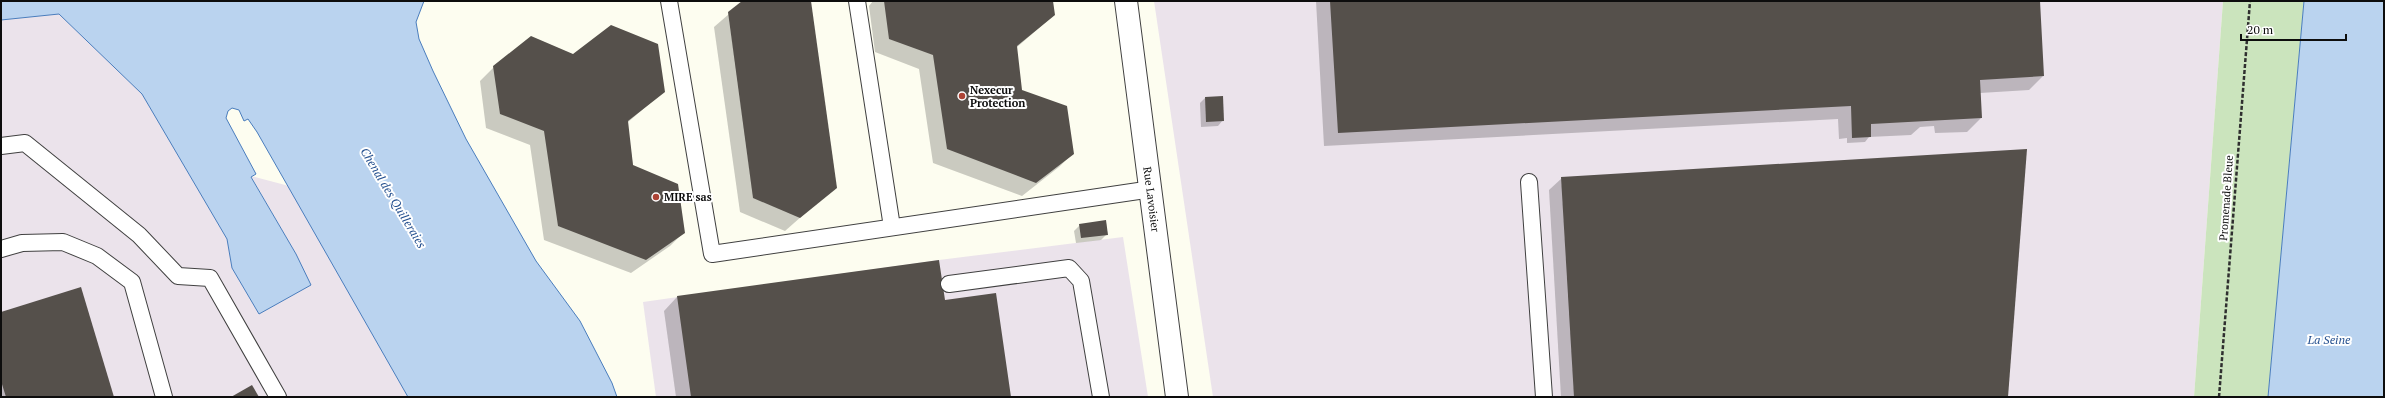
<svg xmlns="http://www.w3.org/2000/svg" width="2385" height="398" font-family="'PT Serif',serif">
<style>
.industrial{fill:#ebe3eb}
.green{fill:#cbe4bd}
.water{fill:#bad3ef;stroke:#4a7dbd}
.shadow{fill:#0003}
.building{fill:#55504b}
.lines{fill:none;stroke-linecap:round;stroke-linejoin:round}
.lane-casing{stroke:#404040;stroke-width:18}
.street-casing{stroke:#404040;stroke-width:24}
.path{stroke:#2f2f2f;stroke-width:2.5;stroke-dasharray:4 2;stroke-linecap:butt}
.lane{stroke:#fff;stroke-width:16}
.street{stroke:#fff;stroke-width:22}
.poi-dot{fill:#ad4436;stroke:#fff;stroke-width:1.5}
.labels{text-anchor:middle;stroke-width:4;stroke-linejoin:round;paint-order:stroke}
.poi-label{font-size:11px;font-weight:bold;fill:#0d0d0d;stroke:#fff;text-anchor:start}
.street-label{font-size:11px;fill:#0d0d0d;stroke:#fff}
.water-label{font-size:12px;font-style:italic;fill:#265190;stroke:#fff}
</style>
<rect width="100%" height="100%" fill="#fdfdf0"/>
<g class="industrial">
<polygon points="1154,1 2223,1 2194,397 1213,397"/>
<polygon points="59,14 142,94 227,239 232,268 259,314 296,254 251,176 289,186 408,397 1,397 1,20"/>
<polygon points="1123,237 1148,397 656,397 643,302 939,260"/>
</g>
<polygon class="green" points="2223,1 2304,1 2268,397 2194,397"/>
<g class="water">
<polygon points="1,1 424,1 416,22 419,39 433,71 466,139 536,261 580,321 612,383 617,397 408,397 257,132 248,119 244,121 239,110 232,108 228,111 226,118 256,174 251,177 296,254 311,285 259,314 232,268 227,239 142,94 59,14 1,20"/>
<polygon points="2304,1 2384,1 2384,397 2268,397"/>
</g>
<g class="shadow">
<polygon points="744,1 809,1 835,187 785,231 740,212 714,27"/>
<polygon points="873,1 1052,1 1054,15 1016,48 1021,90 1073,153 1059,167 1022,196 933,163 919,69 875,52 869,6"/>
<polygon points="1316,1 2039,1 2043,76 2029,90 1980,93 1981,118 1967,132 1935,133 1934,126 1920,127 1911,135 1869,137 1865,142 1847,143 1847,138 1839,139 1838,119 1324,146"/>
<polygon points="494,67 664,91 627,123 633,166 684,232 670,246 631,273 544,240 530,145 486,128 480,81"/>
<polygon points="1205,98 1223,120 1218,126 1201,127 1200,103"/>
<polygon points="1562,178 2007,397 1561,397 1549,190"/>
<polygon points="1080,225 1107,234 1101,240 1076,243 1074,231"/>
<polygon points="677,297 944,301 1009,397 676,397 664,311"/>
<polygon points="1,313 113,397 1,397"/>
</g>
<g class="building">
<polygon points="742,1 811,1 837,188 800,218 753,198 728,12"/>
<polygon points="884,1 1053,1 1055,15 1017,46 1022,90 1067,106 1074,154 1036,183 947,149 933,55 889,39"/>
<polygon points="1330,1 2040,1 2044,76 1980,80 1982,118 1871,124 1871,137 1852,138 1851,106 1338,133"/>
<polygon points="611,25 658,44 665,92 628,121 633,165 678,184 685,233 646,260 558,226 544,131 500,114 493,66 531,36 573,54"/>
<polygon points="1223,96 1224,121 1206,122 1205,97"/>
<polygon points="2027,149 2008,397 1574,397 1561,177"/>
<polygon points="1106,220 1108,235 1081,238 1079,224"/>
<polygon points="939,260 945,300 996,293 1011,397 691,397 677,296"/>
<polygon points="81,287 114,397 6,397 1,381 1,312"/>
<polygon points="252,385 259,397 231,397"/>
</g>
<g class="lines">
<defs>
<g id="lane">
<polyline points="669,1 712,254 1152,189"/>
<polyline points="857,1 892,227"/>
<polyline points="1,146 25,143 139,235 178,276 210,278 278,397"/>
<polyline points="1529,182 1544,397"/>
<polyline points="1,249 22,243 63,242 97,256 132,282 164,397"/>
<polyline points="949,284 1069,268 1081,281 1101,397"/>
</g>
<g id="street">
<path id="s1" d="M1126,1l51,396"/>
</g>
</defs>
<use href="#lane" class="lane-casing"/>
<use href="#street" class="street-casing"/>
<polyline class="path" points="2219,397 2250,1"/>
<use href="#lane" class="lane"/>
<use href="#street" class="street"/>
</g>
<g class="poi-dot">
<circle cx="962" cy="96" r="4"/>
<circle cx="656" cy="197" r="4"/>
</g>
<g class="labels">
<g class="poi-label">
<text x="970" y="94">Nexecur<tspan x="970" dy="13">Protection</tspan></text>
<text x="664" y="201">MIRE sas</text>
</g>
<g class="street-label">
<text transform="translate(2226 198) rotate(-86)" y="4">Promenade Bleue</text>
<text dy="4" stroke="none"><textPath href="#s1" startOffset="200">Rue Lavoisier</textPath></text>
</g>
<g class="water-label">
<text transform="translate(393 198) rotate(59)" y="4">Chenal des Quilleraies</text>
<text x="2329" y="344">La Seine</text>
</g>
</g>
<rect width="2385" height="398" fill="none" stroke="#0d0d0d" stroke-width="4"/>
<path d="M2241 34v6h105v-6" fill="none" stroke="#0d0d0d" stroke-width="2"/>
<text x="2247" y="34" font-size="12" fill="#0d0d0d" stroke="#ffffff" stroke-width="3" paint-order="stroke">20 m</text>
</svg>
